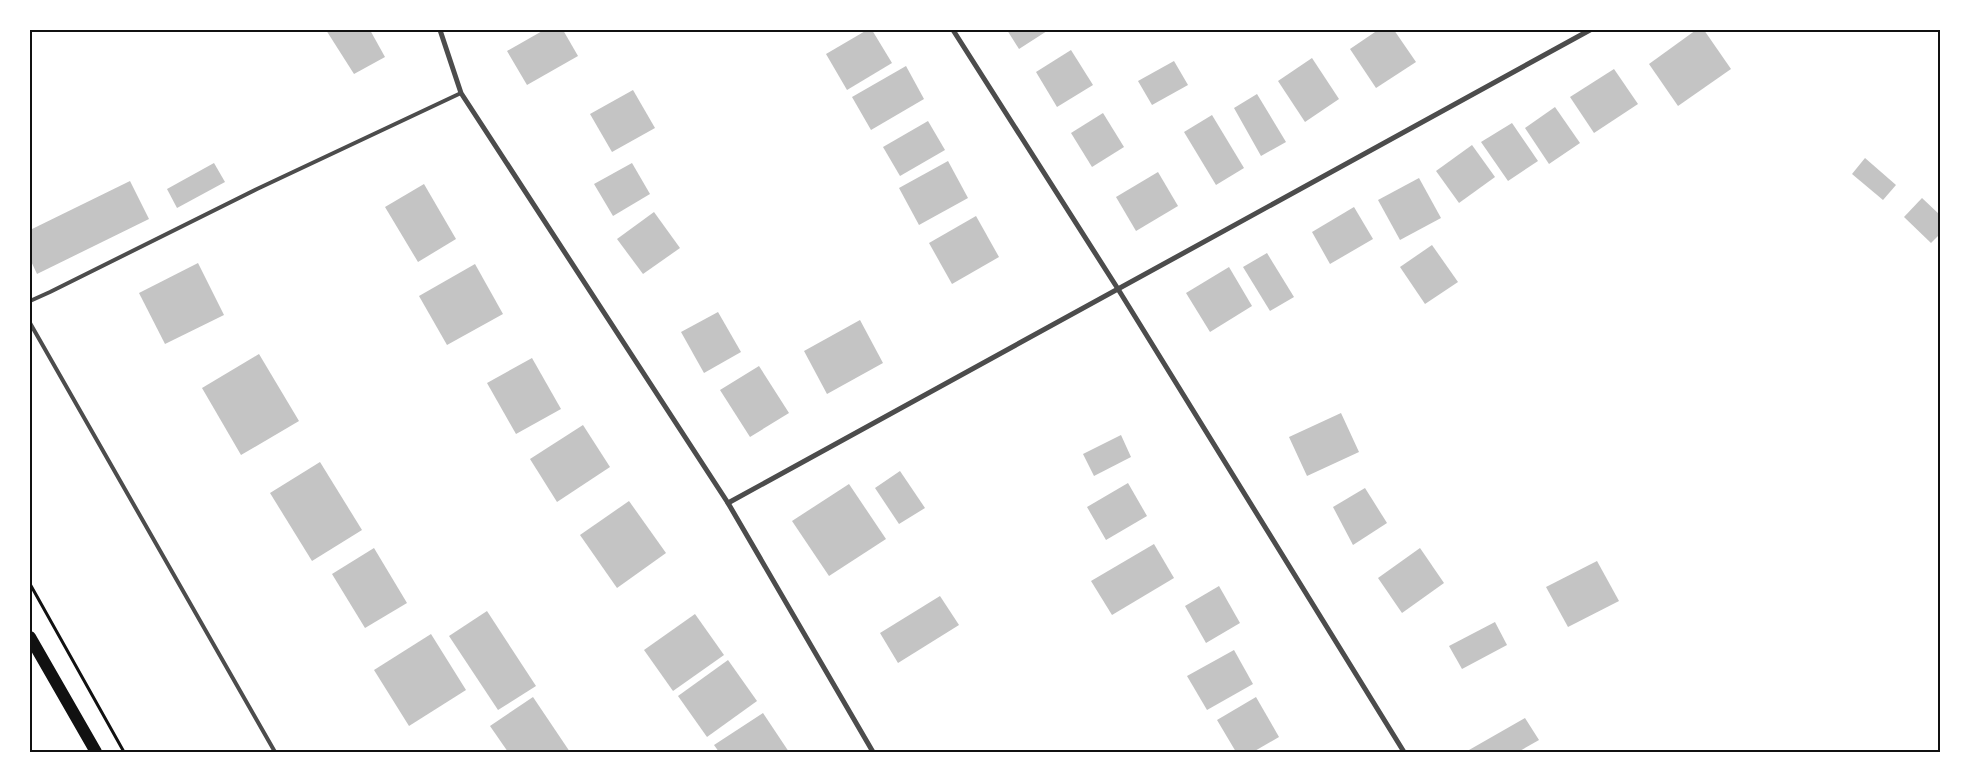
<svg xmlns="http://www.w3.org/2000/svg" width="1970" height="782" font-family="Montserrat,sans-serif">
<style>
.building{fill:#c4c4c4}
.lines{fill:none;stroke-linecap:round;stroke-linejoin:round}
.path{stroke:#111;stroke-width:3}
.service{stroke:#4c4c4c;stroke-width:4}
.minor{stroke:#4c4c4c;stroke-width:5}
.primary{stroke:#111;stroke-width:12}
.neatline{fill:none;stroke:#111;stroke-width:2}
</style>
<rect width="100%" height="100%" fill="#fff"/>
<g class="building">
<polygon points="326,30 370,30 385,57 354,74"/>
<polygon points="544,30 563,30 578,56 527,85 507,51"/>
<polygon points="867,30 872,30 892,63 847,90 826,54"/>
<polygon points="1007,30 1047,30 1047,31 1019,49"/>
<polygon points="1378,30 1394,30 1416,62 1376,88 1350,49"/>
<polygon points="1696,30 1704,30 1731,69 1678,106 1649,64"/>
<polygon points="1071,50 1093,85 1057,107 1036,72"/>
<polygon points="1312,58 1339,99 1305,122 1278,81"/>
<polygon points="1174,61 1188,85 1152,105 1138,81"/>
<polygon points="906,66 924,99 871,130 852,97"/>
<polygon points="1614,69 1638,104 1594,133 1570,97"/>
<polygon points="633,90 655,128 612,152 590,114"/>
<polygon points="1257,94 1286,142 1261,156 1234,108"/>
<polygon points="1555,107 1580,143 1549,164 1525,128"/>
<polygon points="1103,113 1124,147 1092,167 1071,133"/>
<polygon points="1212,115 1244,168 1216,185 1184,132"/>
<polygon points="928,121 945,150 900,176 883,147"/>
<polygon points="1512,123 1538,161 1508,181 1481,142"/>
<polygon points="1472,145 1495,177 1459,203 1436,171"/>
<polygon points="1865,158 1896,185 1883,200 1852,174"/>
<polygon points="948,161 968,198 919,225 899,188"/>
<polygon points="214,163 225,182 177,208 167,189"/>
<polygon points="632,163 650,194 613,216 594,184"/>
<polygon points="1158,172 1178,206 1136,231 1116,197"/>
<polygon points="1419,178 1441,218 1400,240 1378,200"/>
<polygon points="130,181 149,219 37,274 30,259 30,230"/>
<polygon points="424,184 456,239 418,262 385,207"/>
<polygon points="1922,198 1940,215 1940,234 1931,243 1904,217"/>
<polygon points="1354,207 1373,239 1330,264 1312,232"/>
<polygon points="654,212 680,248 643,274 617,239"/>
<polygon points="976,216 999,257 952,284 929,243"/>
<polygon points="1432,245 1458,282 1425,304 1400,267"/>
<polygon points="1267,253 1294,297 1270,311 1243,267"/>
<polygon points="198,263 224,315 165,344 139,293"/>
<polygon points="475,264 503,314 447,345 419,296"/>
<polygon points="1229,267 1252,306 1210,332 1186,293"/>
<polygon points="718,312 741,352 704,373 681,332"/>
<polygon points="860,320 883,363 827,394 804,351"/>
<polygon points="259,354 299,421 241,455 202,388"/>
<polygon points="532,358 561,409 516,434 487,383"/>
<polygon points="759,366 789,413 750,437 720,390"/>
<polygon points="1341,413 1359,452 1307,476 1289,437"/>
<polygon points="583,425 610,467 557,502 530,459"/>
<polygon points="1121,435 1131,457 1094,476 1083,454"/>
<polygon points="320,462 362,530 312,561 270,493"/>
<polygon points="900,471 925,508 899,524 875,488"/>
<polygon points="1128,483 1147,516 1106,540 1087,507"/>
<polygon points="849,484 886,539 829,576 792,521"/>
<polygon points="1365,488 1387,523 1353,545 1333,507"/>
<polygon points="629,501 666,553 617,588 580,535"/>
<polygon points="1154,544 1174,578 1112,615 1091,581"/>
<polygon points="374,548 407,603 365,628 332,574"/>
<polygon points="1420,548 1444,583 1402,613 1378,578"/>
<polygon points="1597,561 1619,601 1568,627 1546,587"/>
<polygon points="1219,586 1240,623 1206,643 1185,606"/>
<polygon points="940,596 959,625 898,663 880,633"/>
<polygon points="487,611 536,686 498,710 449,636"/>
<polygon points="695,614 724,655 673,691 644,650"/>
<polygon points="1495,622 1507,645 1462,669 1449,646"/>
<polygon points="431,634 466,690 409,726 374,670"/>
<polygon points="1234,650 1253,684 1207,710 1187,676"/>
<polygon points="728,660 757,701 707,737 678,696"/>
<polygon points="533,697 570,752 508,752 490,726"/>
<polygon points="1256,697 1279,737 1253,752 1236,752 1217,720"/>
<polygon points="763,713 789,752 719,752 714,745"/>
<polygon points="1525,718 1539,740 1518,752 1471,752 1469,750"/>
</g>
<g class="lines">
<polyline class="path" points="30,584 124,752"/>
<g class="service">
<polyline points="30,301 50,292 257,189 461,93"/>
<polyline points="30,323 275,752"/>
</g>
<g class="minor">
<polyline points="440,30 461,93 728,503 873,752"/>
<polyline points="953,30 1118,289 1404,752"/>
<polyline points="728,503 1590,30"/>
</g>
<polyline class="primary" points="30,637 96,752"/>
</g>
<rect width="1970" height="782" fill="none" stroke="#ffffff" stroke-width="62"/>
<rect x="31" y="31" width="1908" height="720" class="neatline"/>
</svg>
